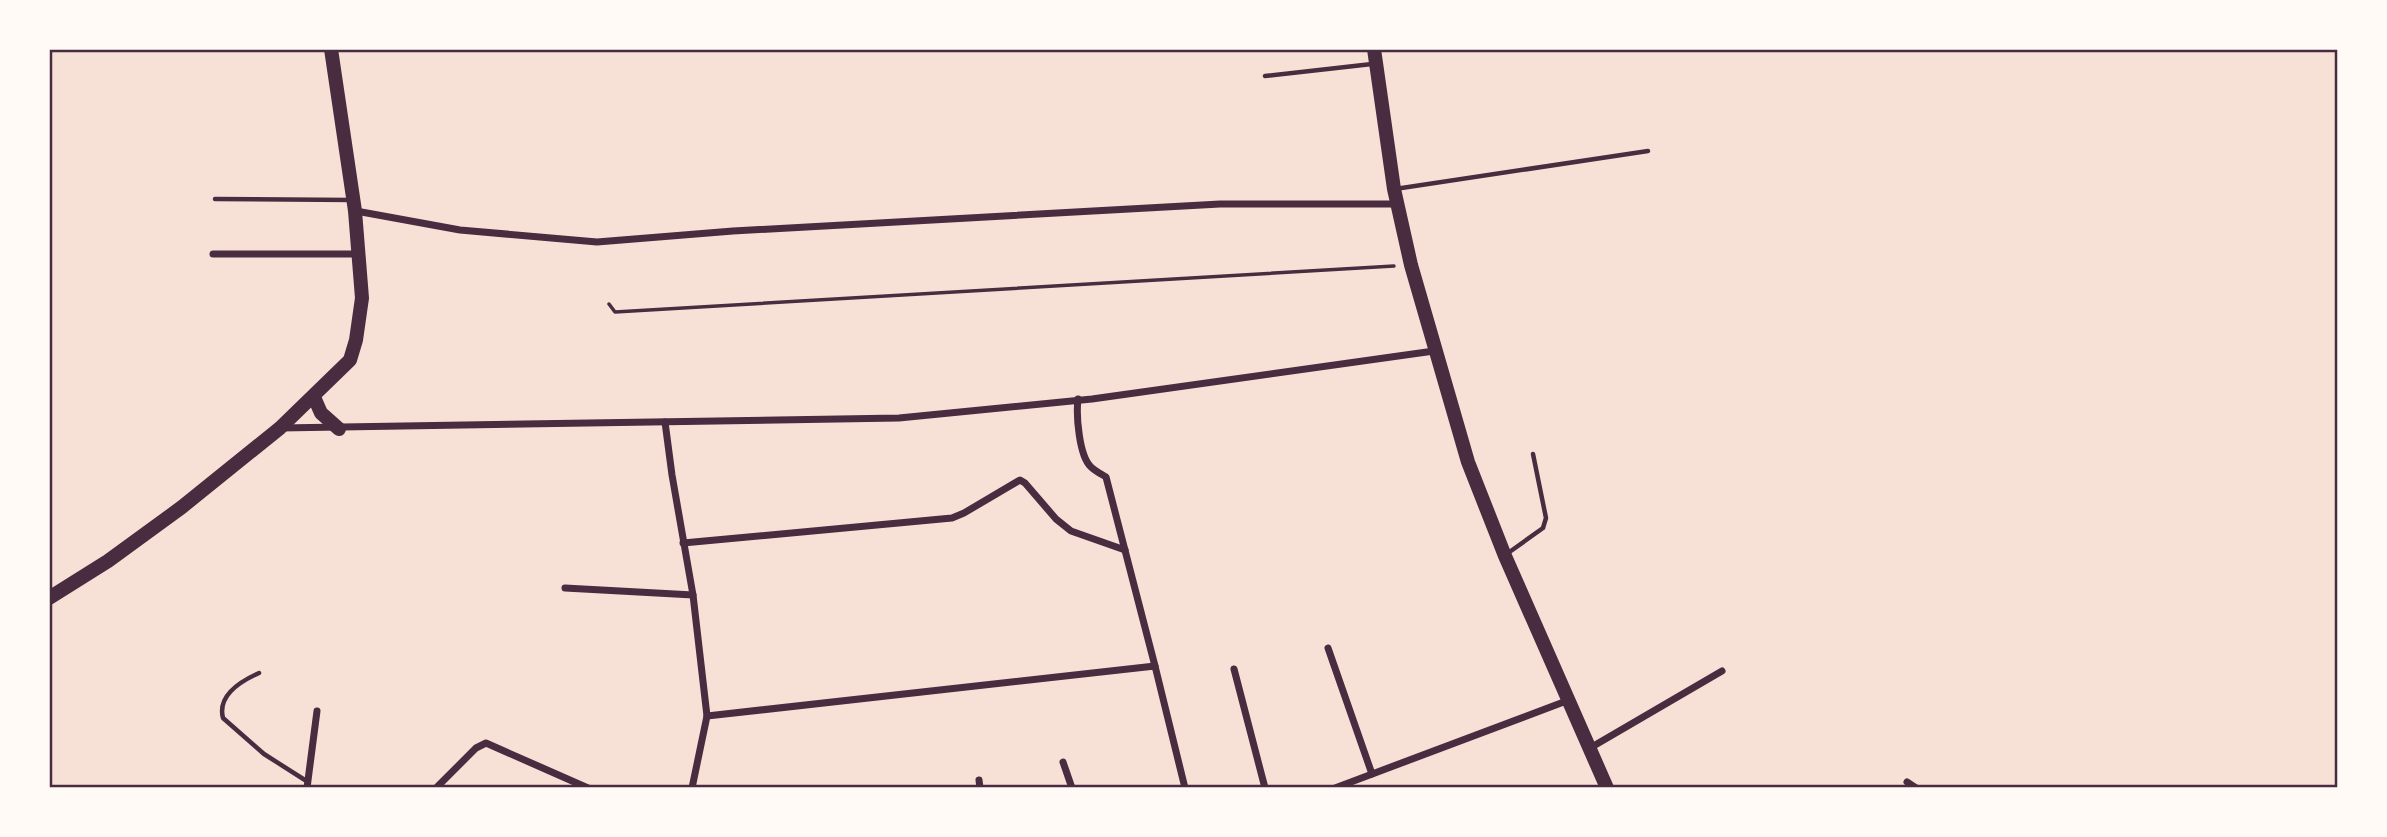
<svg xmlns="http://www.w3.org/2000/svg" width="2387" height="837" font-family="'Fira Sans Condensed',sans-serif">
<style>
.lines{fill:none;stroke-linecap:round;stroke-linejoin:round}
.path{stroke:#4a2c40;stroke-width:3.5}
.service{stroke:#4a2c40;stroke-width:4.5}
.minor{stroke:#4a2c40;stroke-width:7}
.primary{stroke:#4a2c40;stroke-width:14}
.neatline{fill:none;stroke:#4a2c40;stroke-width:2.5}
</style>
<rect width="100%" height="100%" fill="#f7e1d7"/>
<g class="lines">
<polyline class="path" points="609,304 615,312 1394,266"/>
<g class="service">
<polyline points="1265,76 1372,64"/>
<polyline points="1395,189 1648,151"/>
<polyline points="215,199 352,200"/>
<polyline points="1508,553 1543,528 1546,518 1533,454"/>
<path d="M259,673c-18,8 -42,22 -36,45l41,36 44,28"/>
</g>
<g class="minor">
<polyline points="356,211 460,230 597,242 733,231 1220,204 1397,204"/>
<polyline points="213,254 358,254"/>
<path d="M1078,399c-2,16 1,57 13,68 4,4 10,7 15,10l49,189"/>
<polyline points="665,422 672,475 693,595 707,716 692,788"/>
<polyline points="280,428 899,418 1092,399 1434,351"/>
<polyline points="683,543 952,518 964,513 1020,480 1025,483 1056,519 1071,531 1125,550"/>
<polyline points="565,588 693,595"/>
<polyline points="1328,648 1372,774"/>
<polyline points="1234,669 1265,788"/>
<polyline points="707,716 1155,666 1185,788"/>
<polyline points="1590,748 1722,671"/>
<polyline points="1063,762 1072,788"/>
<polyline points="979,780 980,788"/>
<polyline points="1907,782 1916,788"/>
<polyline points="307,788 317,711"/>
<polyline points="436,788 476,748 486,743 588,788"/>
<polyline points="1335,788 1569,700"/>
</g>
<g class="primary">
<polyline points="1374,49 1394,189 1411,265 1468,462 1505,556 1607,788"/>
<polyline points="314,397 321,413 339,429"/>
<polyline points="49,598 108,561 182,507 280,428 350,360 356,340 362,298 355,211 331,49"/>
</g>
</g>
<rect width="2387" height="837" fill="none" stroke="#fffaf5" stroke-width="102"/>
<rect x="51" y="51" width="2285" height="735" class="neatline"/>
</svg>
